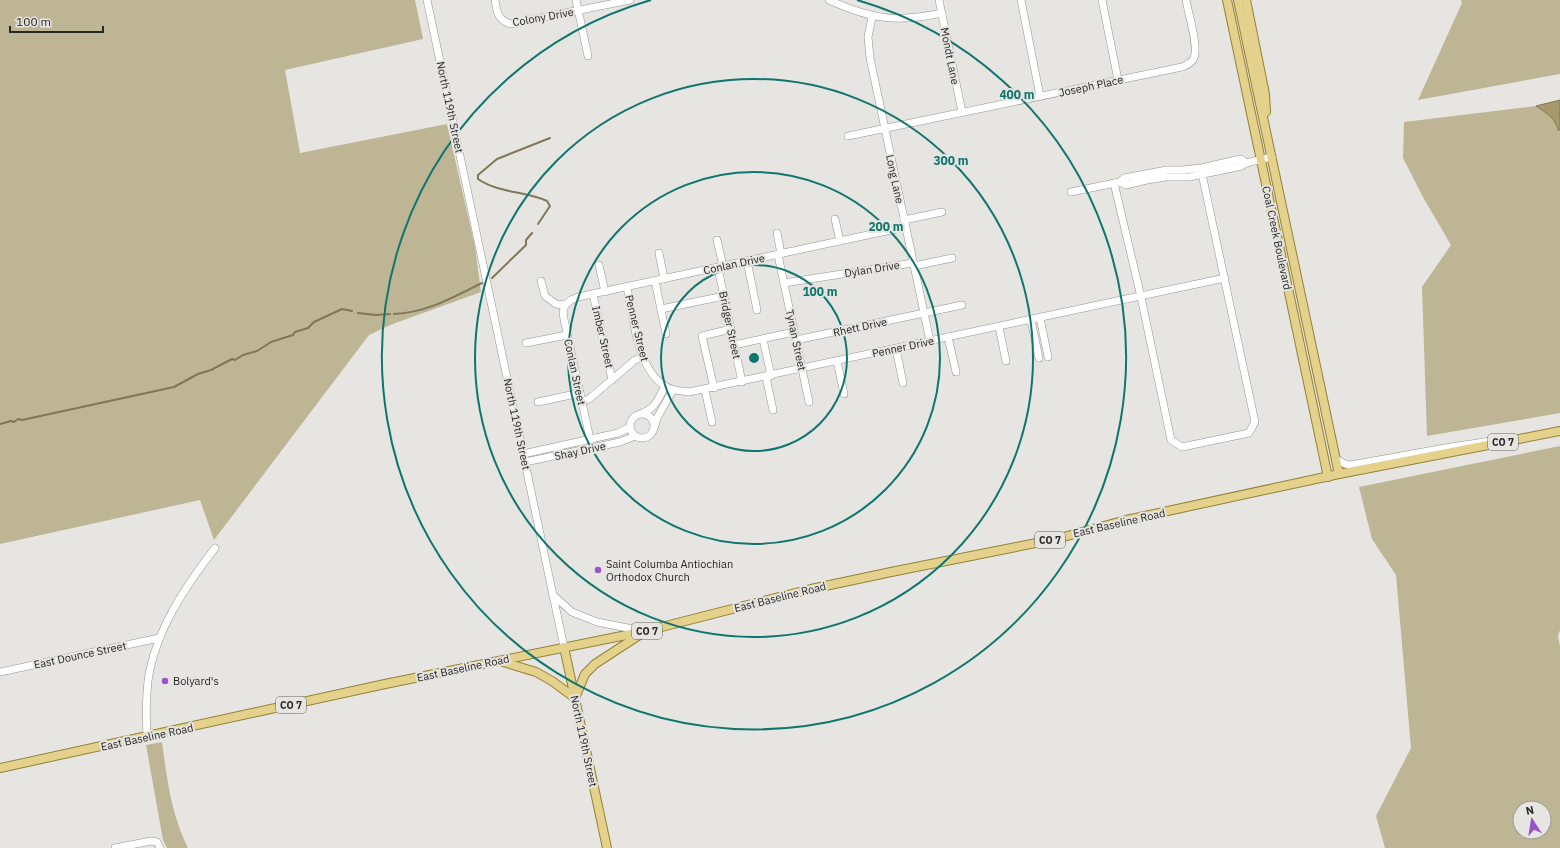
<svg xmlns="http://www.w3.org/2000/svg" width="1560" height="848" font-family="'IBM Plex Sans',sans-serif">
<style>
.green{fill:#beb595;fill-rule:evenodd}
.water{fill:#a6996c;stroke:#807757}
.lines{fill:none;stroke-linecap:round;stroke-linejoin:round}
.stream{stroke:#807757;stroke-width:2}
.minor-casing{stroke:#949390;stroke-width:8}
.major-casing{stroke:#958136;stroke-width:10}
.minor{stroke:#fff;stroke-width:7}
.major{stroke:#e3d18c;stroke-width:8}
.ring{fill:none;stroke:#0f766e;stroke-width:2}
.poi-dot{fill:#9753c7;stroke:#e6e5e2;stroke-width:1.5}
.labels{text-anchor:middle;stroke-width:4;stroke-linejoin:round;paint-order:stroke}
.shield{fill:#e6e5e2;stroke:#60605e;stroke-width:1}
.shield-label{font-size:10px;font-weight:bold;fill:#272726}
.street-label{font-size:11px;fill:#272726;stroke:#e6e5e2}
.poi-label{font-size:11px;fill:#272726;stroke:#e6e5e2;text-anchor:start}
.centre{fill:#0f766e;stroke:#e6e5e2;stroke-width:2}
.ring-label{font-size:12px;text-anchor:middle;font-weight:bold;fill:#0f766e;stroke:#e6e5e2;stroke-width:4;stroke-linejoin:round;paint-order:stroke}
</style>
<rect width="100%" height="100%" fill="#e6e5e2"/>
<g class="green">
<polygon points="0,0 415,0 423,39 285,70 300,153 447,124 475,247 481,292 390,325 369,335 214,540 200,500 0,544"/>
<polygon points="1461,0 1560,0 1560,74 1418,100 1462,3"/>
<path d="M1536,106c10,7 19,11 22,24h2v283l-133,23 -5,-149 29,-42 -27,-46 -21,-41 1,-36z"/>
<path d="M1560,446v184l-2,6 2,10v202h-175l-9,-32 35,-68 -15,-173 -24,-36 -13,-52zM1520,808h24v24h-24z"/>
<path d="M162,742c5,37 9,72 26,106h-21l-4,-8 -17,-95z"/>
</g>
<path class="water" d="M1560,100v30h-2c-3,-13 -12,-17 -22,-24z"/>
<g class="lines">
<g class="stream">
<path d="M538,224l12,-18 -3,-5c-22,-10 -49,-8 -69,-22v-4l19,-16 53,-21"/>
<polyline points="492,278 526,245 526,240 532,233"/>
<polyline points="358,313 376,315 390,314"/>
<path d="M394,314c32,-1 60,-17 88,-31"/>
<polyline points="0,424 11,421 14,422 18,419 22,420 174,387 198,374 211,370 232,359 235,360 243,355 257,351 271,342 293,335 295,332 308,328 314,322 342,309 352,311"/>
</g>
<defs>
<g id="minor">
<polyline points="427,0 564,647"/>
<path d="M495,0c2,12 2,19 15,24l120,-24"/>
<polyline points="576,0 588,56"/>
<path d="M829,0c42,19 67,23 113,13"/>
<polyline points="939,0 962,112"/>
<polyline points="1021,0 1040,96"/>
<polyline points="1102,0 1118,80"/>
<polyline points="872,17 868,37 870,58 930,341"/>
<path d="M848,136l334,-69c4,-2 8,-3 11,-7 7,-11 -5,-47 -7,-60"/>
<polyline points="1120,182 1124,178 1167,170 1183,170 1201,168 1241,159 1246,163"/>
<polyline points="1114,183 1141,297 1171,440 1182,447 1249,433 1255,422 1202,174"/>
<polyline points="1071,192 1120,182 1126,185 1147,180 1166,177 1189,177 1242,166 1246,163 1272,157"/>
<polyline points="835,219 840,241"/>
<polyline points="904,220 942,212"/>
<polyline points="777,233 781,254"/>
<polyline points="717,240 723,266"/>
<polyline points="659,253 664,279"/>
<polyline points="778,255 809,402"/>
<polyline points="747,261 757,310"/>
<polyline points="599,265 605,292"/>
<polyline points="914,266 952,258"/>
<polyline points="718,268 742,382"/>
<polyline points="541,281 545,296 556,304 565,305"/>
<polyline points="655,281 666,334"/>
<polyline points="784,283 913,263"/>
<path d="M627,287c6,30 10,82 38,99 7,5 16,5 24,6l536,-114"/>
<polyline points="593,294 612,380"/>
<polyline points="565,305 571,300 578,297 905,227"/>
<polyline points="565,305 563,312 564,319 590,439"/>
<polyline points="661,309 724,296"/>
<polyline points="1040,318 1048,357"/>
<polyline points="1031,320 1039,358"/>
<polyline points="999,327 1006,361"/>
<polyline points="948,337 956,372"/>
<polyline points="763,339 771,376"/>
<polyline points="796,340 962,305"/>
<polyline points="526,343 567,335"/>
<polyline points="734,345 794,332"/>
<polyline points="896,349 903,383"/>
<polyline points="837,361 844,394"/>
<polyline points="766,377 773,410"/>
<polyline points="714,388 702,336 731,329"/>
<polyline points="705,390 712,422"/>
<polyline points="582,401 589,399 635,360 643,357"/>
<polyline points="538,402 580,393"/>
<path d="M642,413c13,-4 17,-15 23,-27"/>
<circle cx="642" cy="426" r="12"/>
<polyline points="655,426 657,418 673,390"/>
<polyline points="523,454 618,433 630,427"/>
<polyline points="1336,459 1345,464 1351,465 1445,448 1497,440"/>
<polyline points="525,462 620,442 635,436"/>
<polyline points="553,595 572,612 597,622 643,631"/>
<polyline points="0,672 159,638"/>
<path d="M147,736c-1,-18 -1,-37 1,-55 7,-50 37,-94 67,-133"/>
<polyline points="115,848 151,841 157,842 160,848"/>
</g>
<g id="major">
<polyline points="1227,0 1328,477"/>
<polyline points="1238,0 1339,474"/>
<polyline points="1246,0 1265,94 1266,112"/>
<polyline points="564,647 607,848"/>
<polyline points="500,661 536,672 552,681 575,698 585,674 595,664 641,634"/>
<polyline points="0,768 385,684 646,631 811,589 891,572 1056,539 1126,520 1339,474 1560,431"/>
</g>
</defs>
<use href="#minor" class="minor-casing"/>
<use href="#major" class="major-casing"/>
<use href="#minor" class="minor"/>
<use href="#major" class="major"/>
</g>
<g class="ring">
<circle cx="754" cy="358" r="93"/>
<circle cx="754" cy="358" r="186"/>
<circle cx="754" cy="358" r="279"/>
<path d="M857 0A372 372 0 1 1 651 0"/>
</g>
<g class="poi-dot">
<circle cx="598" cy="570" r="4"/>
<circle cx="165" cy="681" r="4"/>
</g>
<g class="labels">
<g class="shield">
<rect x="1488" y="434" width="30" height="16" rx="3"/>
<rect x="1035" y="532" width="30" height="16" rx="3"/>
<rect x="632" y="623" width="30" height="16" rx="3"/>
<rect x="276" y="697" width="30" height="16" rx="3"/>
</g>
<g class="shield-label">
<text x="1503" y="446">CO 7</text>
<text x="1050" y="544">CO 7</text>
<text x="647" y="635">CO 7</text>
<text x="291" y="709">CO 7</text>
</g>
<g class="street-label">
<text transform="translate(543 17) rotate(-10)" y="4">Colony Drive</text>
<text transform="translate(950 56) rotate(79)" y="4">Mondt Lane</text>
<text transform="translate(1091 86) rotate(-12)" y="4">Joseph Place</text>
<text transform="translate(450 107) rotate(78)" y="4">North 119th Street</text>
<text transform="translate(895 179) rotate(78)" y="4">Long Lane</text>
<text transform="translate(1277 238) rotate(78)" y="4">Coal Creek Boulevard</text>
<text transform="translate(734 264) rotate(-12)" y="4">Conlan Drive</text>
<text transform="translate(872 269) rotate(-9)" y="4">Dylan Drive</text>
<text transform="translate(730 325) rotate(78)" y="4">Bridger Street</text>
<text transform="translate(860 327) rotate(-12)" y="4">Rhett Drive</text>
<text transform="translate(637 328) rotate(76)" y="4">Penner Street</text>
<text transform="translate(603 337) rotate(77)" y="4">Imber Street</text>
<text transform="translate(796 340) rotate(78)" y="4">Tynan Street</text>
<text transform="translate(903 347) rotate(-12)" y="4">Penner Drive</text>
<text transform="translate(575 372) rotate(78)" y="4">Conlan Street</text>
<text transform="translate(517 424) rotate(78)" y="4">North 119th Street</text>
<text transform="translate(580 451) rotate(-12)" y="4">Shay Drive</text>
<text transform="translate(1119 523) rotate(-13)" y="4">East Baseline Road</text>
<text transform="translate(780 597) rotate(-14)" y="4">East Baseline Road</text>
<text transform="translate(80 655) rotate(-12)" y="4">East Dounce Street</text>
<text transform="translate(463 668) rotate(-12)" y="4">East Baseline Road</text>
<text transform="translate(147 737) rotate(-12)" y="4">East Baseline Road</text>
<text transform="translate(584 741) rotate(78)" y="4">North 119th Street</text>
</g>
<g class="poi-label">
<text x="606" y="568">Saint Columba Antiochian<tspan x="606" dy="13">Orthodox Church</tspan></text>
<text x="173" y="685">Bolyard's</text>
</g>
</g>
<circle cx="754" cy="358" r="6" class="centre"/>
<g class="ring-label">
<text x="1017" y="99">400 m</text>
<text x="951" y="165">300 m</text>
<text x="886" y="231">200 m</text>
<text x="820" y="296">100 m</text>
</g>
<g transform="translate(1532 820) rotate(348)"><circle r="19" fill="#e6e5e2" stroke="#9a9997"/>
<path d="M0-3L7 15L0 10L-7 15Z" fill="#9753c7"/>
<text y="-6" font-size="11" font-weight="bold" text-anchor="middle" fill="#272726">N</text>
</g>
<path d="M10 26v6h93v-6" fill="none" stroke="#272726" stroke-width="2"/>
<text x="16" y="26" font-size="12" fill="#272726" stroke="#e6e5e2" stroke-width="3" paint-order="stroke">100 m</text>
</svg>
